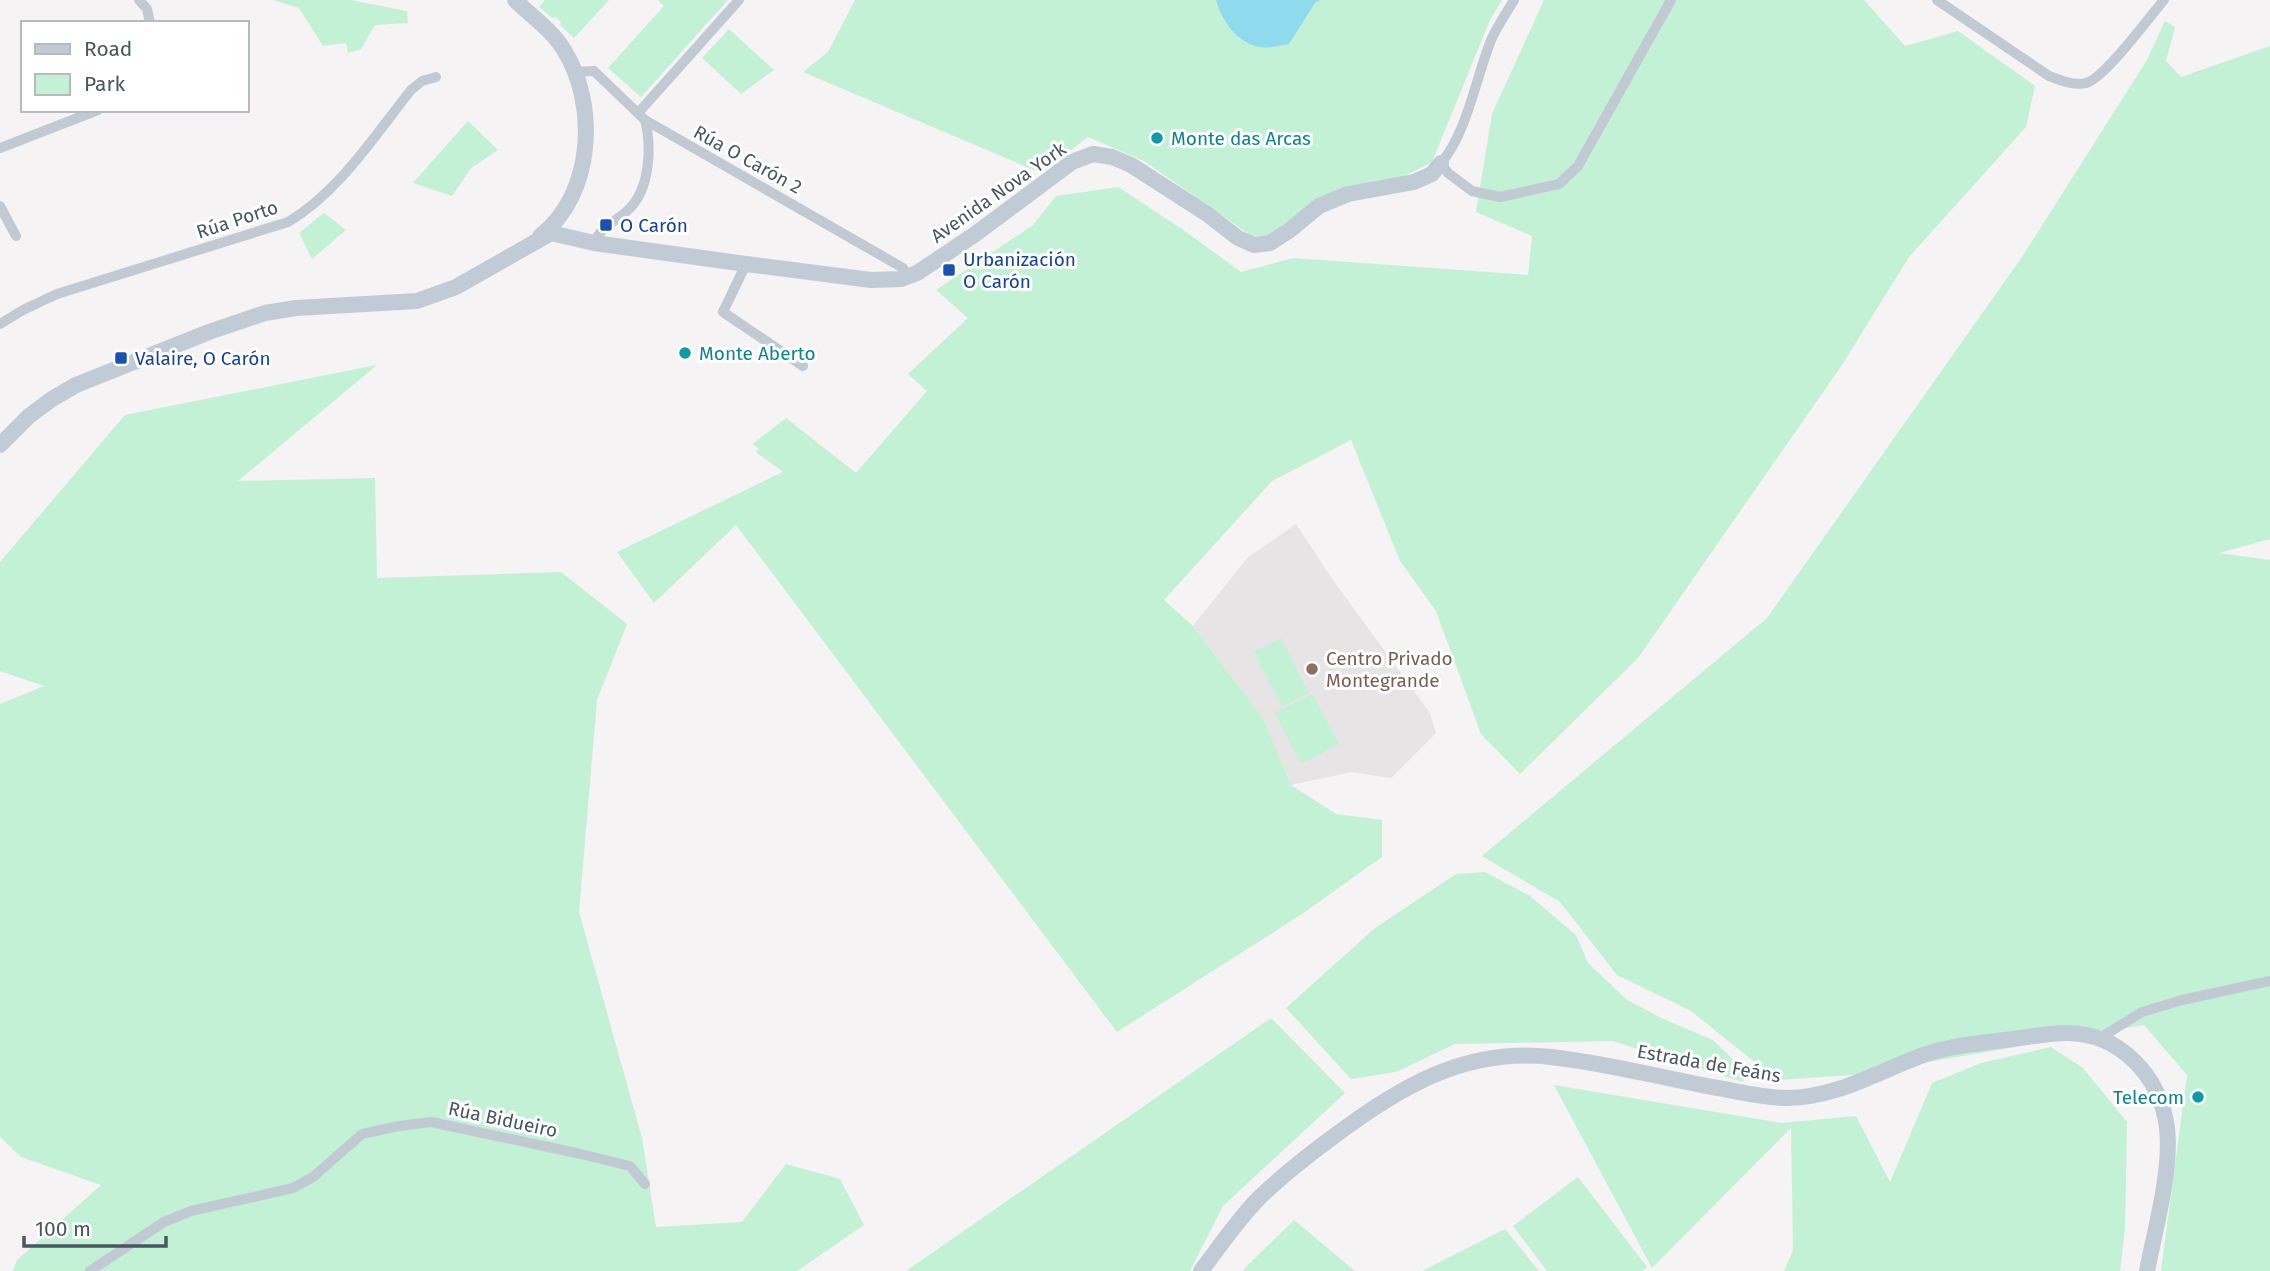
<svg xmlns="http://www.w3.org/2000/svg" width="2270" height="1271" font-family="'Fira Sans',sans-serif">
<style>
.education{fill:#e6e4e5}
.green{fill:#c3f1d5}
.water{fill:#90daee}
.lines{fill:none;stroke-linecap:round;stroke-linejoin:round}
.street{stroke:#c1cad2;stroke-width:10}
.secondary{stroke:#c1cbd6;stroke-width:16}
.culture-dot{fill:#0f9aa8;stroke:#fff;stroke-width:2.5}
.transit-dot{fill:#1a4fb4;stroke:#fff;stroke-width:2.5}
.education-dot{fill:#8d6e63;stroke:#fff;stroke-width:2.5}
.labels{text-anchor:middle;stroke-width:6;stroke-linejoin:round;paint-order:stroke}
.culture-label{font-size:19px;fill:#0d838f;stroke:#fff;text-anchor:start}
.street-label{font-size:19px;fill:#4a5661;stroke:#fff}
.transit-label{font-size:19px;fill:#164399;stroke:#fff;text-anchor:start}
.education-label{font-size:19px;fill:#785e54;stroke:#fff;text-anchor:start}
</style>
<rect width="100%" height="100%" fill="#f5f3f3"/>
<polygon class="education" points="1296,524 1333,580 1430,713 1436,733 1391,778 1352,772 1291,785 1263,718 1193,626 1248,557"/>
<g class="green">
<polygon points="273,0 350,0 407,11 408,23 375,25 361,49 348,53 346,43 323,46 299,8"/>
<polygon points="545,0 609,0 574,38 560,25 561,22 556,17 552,18 539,7"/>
<polygon points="658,0 728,0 641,97 608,68 664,6"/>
<polygon points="855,0 1502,0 1490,20 1432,162 1403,177 1373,181 1321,197 1267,237 1250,235 1144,161 1088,137 1041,173 803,72 828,52"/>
<polygon points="1544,0 1864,0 1905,46 1958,31 2035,86 2026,127 1909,257 1842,365 1638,658 1520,774 1481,734 1436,611 1400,561 1351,440 1272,481 1164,600 1193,626 1263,718 1291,785 1336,814 1382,820 1382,857 1302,914 1117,1032 736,525 654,603 617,552 783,472 756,452 759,449 753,444 786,418 856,473 927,391 908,374 968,318 936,290 1033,225 1056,196 1118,187 1182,229 1241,272 1293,258 1528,275 1532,236 1476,212 1492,114"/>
<polygon points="2165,21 2175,27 2166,61 2181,77 2270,46 2270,539 2219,553 2270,560 2270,1271 2161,1271 2187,1075 2144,1025 1852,1075 1777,1080 1691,1011 1617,975 1560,902 1482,856 1767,618 2022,257 2147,60"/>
<polygon points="729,29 774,70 741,94 702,58"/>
<polygon points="468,121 498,150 471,168 452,196 413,183"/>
<polygon points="324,213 346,230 312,259 299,233"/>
<polygon points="377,365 238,481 375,478 377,578 561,572 627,624 597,700 579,912 642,1138 656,1227 742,1222 786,1164 840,1179 864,1225 797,1271 13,1271 17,1260 101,1185 21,1157 0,1137 0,704 44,686 0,671 0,562 125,415"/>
<polygon points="1281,638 1309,693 1282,707 1254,652"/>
<polygon points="1312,694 1339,744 1301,764 1275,713"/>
<polygon points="1485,872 1530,896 1576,935 1588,963 1626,999 1661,1018 1713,1040 1746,1072 1743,1082 1612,1041 1455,1044 1396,1072 1351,1079 1286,1008 1375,928 1456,874"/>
<polygon points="1271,1018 1345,1093 1223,1206 1190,1271 906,1271"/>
<polygon points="2051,1047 2083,1068 2127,1122 2125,1229 2120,1271 1784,1271 1793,1250 1791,1128 1652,1268 1554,1085 1781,1123 1856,1116 1890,1182 1932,1083 1981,1063"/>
<polygon points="1578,1177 1647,1267 1642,1271 1547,1271 1513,1226"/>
<polygon points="1294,1220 1355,1271 1242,1271"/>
<polygon points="1505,1229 1539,1271 1422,1271"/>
</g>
<path class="water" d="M1216,0h104l-5,3 -26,41c-8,1 -20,5 -28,3 -24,-3 -39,-26 -45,-47z"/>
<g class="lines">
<g class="street">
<polyline points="139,0 147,9 150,23"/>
<path d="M1514,0c-7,12 -16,25 -22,38 -16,38 -24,93 -51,125l7,10 24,18 28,6 59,-13 19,-18 93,-166"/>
<path d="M1937,0l112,76c11,4 25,10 37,7 18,-4 64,-67 78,-83"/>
<polyline points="575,72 594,71 645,120 903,268 908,277"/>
<polyline points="639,112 739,0"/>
<polyline points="0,148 98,110"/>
<polyline points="0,206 16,236"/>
<path d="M594,243c6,-16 23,-22 35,-34 21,-20 23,-63 16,-89"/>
<polyline points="746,264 723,312 803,366"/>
<path d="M0,324l23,-14 34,-16 231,-72c51,-30 87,-87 123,-132l11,-9 14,-4"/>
<polyline points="2100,1038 2142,1012 2182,1000 2270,981"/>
<polyline points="90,1271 164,1222 191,1211 293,1188 313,1177 362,1134 399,1126 431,1122 581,1154 630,1166 645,1184"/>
</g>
<g class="secondary">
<path d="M515,0c16,16 37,30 49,50 34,54 30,145 -24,186"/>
<polyline points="0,445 29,416 52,399 76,385 209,332 265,313 296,308 417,301 456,287 551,233 594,243 746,264 871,280 901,279 917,273 974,235 1072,162 1093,154 1112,157 1131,165 1207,214 1238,238 1254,245 1270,243 1290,230 1319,206 1348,194 1414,182 1432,174 1441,163"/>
<path d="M1201,1271c19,-25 37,-52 59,-74 23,-22 47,-41 73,-60 65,-49 132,-90 218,-80 54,6 108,20 161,30 25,4 50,11 75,11 47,0 89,-25 131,-41 28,-11 57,-13 86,-17 21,-2 43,-7 63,-7 53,0 94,44 100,95 5,42 -12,101 -20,143"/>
</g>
</g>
<g class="culture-dot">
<circle cx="1157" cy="138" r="7"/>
<circle cx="685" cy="353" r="7"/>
<circle cx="2198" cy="1097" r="7"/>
</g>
<g class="transit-dot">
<rect x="599" y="218" width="14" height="14" rx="3.5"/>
<rect x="942" y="263" width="14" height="14" rx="3.5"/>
<rect x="114" y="351" width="14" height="14" rx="3.5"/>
</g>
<circle class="education-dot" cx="1312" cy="669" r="7"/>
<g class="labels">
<g class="culture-label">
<text x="1171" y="145">Monte das Arcas</text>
<text x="699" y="360">Monte Aberto</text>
<text x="2184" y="1104" text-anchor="end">Telecom</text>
</g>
<g class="street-label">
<text transform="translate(748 159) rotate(29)" y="7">Rúa O Carón 2</text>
<text transform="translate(998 192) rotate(-35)" y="7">Avenida Nova York</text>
<text transform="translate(237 219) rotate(-18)" y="7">Rúa Porto</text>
<text transform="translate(1709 1063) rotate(10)" y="7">Estrada de Feáns</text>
<text transform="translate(503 1119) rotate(12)" y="7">Rúa Bidueiro</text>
</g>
<g class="transit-label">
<text x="620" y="232">O Carón</text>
<text x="963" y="266">Urbanización<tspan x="963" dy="22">O Carón</tspan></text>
<text x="135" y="365">Valaire, O Carón</text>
</g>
<g class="education-label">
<text x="1326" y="665">Centro Privado<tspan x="1326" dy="22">Montegrande</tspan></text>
</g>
</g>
<rect x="21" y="21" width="228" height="91" fill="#ffffff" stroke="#b7bbc0" stroke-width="2"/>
<rect x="35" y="44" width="35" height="10" fill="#c1cbd6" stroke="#b7bbc0" stroke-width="2"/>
<text x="84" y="56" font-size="21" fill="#4a5661">Road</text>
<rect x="35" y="74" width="35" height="21" fill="#c3f1d5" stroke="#b7bbc0" stroke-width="2"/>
<text x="84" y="91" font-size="21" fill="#4a5661">Park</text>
<path d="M24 1236v10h142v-10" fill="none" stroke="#4a5661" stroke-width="3.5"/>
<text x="35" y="1236" font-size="21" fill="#4a5661" stroke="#ffffff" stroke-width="5" paint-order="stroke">100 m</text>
</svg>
